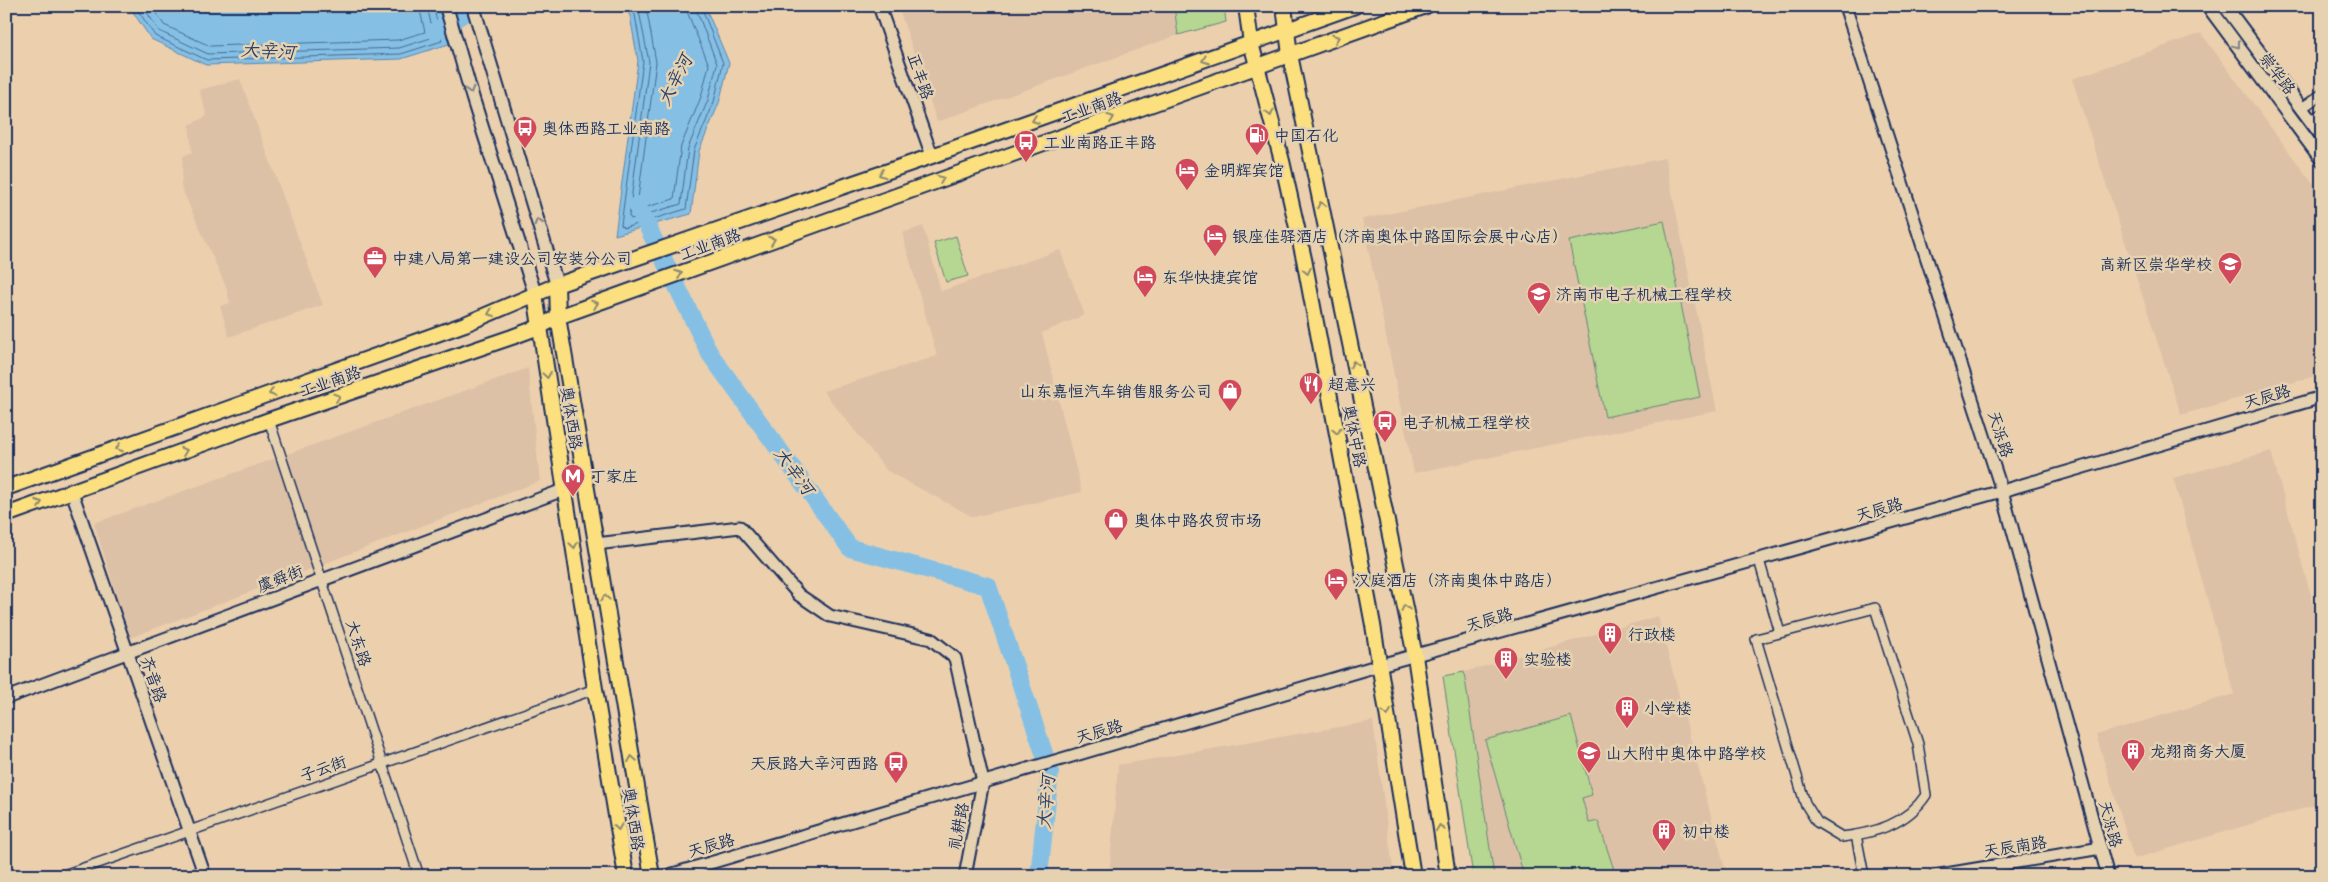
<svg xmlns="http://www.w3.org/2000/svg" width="2328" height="882" font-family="Mali,'LXGW WenKai TC',sans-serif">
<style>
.built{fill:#ddc1a6}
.green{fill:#b5d791;stroke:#688378}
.water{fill:#85c0e4;stroke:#5b86ae}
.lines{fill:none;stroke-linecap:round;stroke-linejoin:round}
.shore{stroke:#456994;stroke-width:1}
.river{stroke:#85c0e4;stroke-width:18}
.minor-casing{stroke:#1b2f5e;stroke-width:12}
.tertiary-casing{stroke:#1b2f5e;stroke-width:15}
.secondary-casing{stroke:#1b2f5e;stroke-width:16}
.primary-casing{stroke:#1b2f5e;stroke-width:18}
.minor{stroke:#e6d2b0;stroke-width:9}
.tertiary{stroke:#e6d2b0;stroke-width:11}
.secondary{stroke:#e6d2b0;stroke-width:12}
.primary{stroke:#fce080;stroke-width:14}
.oneway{stroke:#8c886f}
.oneway2{stroke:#808087}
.labels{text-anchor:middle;stroke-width:5;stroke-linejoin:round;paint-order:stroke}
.street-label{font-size:16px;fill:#1b2f5e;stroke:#e6d2b0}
.poi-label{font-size:16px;fill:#1b2f5e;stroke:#e6d2b0;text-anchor:start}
.water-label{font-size:18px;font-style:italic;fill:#263e6b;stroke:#e6d2b0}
</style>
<rect width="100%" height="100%" fill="#ecd0ae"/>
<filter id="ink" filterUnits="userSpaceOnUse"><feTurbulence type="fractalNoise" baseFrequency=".02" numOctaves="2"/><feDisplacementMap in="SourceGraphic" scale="10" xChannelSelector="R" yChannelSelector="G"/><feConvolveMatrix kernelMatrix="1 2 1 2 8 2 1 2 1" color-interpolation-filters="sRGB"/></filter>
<g filter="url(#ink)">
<g class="built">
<polygon points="898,6 1174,6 1178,35 937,122"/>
<polygon points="2201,33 2322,196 2322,374 2181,415 2072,79"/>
<polygon points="240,79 323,305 229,337 220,306 230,303 226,287 181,187 183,156 192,152 189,125 207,116 199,90"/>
<polygon points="1665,158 1717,411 1414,473 1362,219"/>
<polygon points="923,226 941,291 1060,250 1085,315 1042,333 1082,492 973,517 887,471 823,391 937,356 902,233"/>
<polygon points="528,368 540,481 130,638 94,523"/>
<polygon points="2271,451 2322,635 2322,803 2134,859 2096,735 2234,694 2173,478"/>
<polygon points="1658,616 1727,876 1494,876 1464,672"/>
<polygon points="1373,721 1394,876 1109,876 1118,765"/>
<polygon points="2092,868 2094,876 2047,876"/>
</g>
<g class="green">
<polygon points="1174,6 1224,6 1226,22 1178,35"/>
<polygon points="1664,221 1700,397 1605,417 1569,241"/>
<polygon points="956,236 968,276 946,282 934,243"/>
<polygon points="1464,672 1494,876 1473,876 1443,676"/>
<polygon points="1571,716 1592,795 1582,798 1589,823 1598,821 1616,876 1524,876 1485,740"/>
</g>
<g class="water">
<polygon points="129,6 438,6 449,44 401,59 206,65 151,39"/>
<polygon points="625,6 705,6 729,63 719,103 699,151 691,214 615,235 638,61 630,16"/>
</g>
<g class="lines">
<g class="shore">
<polyline points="135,6 155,36 207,60 401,54 442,41 433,6"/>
<polyline points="143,6 159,31 208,54 399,48 434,37 427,6"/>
<polyline points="152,6 164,25 210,46 398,40 425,32 419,6"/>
<polyline points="631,6 635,15 643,61 621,225 624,228 686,209 694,150 714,102 723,63 701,6"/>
<polyline points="638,6 649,62 629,216 631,219 681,204 688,148 708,100 717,64 695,6"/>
<polyline points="646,6 656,62 637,206 640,209 674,199 681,146 701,97 709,65 688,14 687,6"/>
</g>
<g class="river">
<polyline points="435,31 476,6"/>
<polyline points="637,205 710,354 850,548 988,586 1050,771 1039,876"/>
</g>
<defs>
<g id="minor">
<polyline points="2302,108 2322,94"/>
<polyline points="2311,121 2322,113"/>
<polyline points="269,420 419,876"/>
<path d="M1759,560l21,73 -24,6 49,164 12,19 25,15c33,-4 65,-13 84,-42l-8,-51 -43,-136 -95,25"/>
<polyline points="1856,835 1864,876"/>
<polyline points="61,876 595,689"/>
</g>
<g id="tertiary">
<polyline points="879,6 932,156"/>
<polyline points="1845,6 2002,491 2108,876"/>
<polyline points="72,492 205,876"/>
<polyline points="596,544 740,527 799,595 830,616 931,639 955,658 983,782 965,876"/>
<polyline points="6,698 566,489"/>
<polyline points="666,876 1380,665 2002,491 2322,397"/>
<polyline points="1934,876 2101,848"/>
</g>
<g id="secondary">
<polyline points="446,6 473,99 535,294"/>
<polyline points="473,6 557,285"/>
<polyline points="2208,6 2322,160"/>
<polyline points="2225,6 2322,136"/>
</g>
<g id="primary">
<polyline points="1246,6 1251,43 1282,161 1304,259 1373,625 1413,876"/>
<polyline points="1284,6 1290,55 1415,656 1448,876"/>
<polyline points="557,285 558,317 652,876"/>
<polyline points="535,294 595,689 626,876"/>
<polyline points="6,488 465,324 557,285 932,156 1355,6"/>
<polyline points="6,515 269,420 512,337 539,327 558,317 1426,6"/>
</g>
</defs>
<use href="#minor" class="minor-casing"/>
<use href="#tertiary" class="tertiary-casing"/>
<use href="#secondary" class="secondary-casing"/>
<use href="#primary" class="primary-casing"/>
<use href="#minor" class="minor"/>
<use href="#tertiary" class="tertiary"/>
<use href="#secondary" class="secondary"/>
<use href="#primary" class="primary"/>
</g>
<defs><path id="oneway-chevron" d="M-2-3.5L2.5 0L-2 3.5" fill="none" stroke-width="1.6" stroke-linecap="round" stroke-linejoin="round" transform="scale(1.25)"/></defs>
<g class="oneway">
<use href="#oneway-chevron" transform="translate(1336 38) rotate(-20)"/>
<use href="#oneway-chevron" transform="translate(1205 60) rotate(160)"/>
<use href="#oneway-chevron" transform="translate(1270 113) rotate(76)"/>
<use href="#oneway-chevron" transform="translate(1111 118) rotate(-20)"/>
<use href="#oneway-chevron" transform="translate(1035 120) rotate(160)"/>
<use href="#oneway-chevron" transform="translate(882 174) rotate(161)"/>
<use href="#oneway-chevron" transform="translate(941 179) rotate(-20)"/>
<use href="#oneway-chevron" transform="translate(1321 205) rotate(-102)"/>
<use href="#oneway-chevron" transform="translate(772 240) rotate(-20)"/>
<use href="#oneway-chevron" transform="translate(1307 271) rotate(79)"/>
<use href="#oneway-chevron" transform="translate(679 274) rotate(-20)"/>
<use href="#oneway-chevron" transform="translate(595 304) rotate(-20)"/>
<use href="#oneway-chevron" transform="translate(491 313) rotate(158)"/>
<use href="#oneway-chevron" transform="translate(1354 364) rotate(-102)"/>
<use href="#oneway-chevron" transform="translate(547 375) rotate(81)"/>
<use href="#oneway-chevron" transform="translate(272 393) rotate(160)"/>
<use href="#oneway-chevron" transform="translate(337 397) rotate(-19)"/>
<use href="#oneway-chevron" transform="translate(1337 431) rotate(79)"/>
<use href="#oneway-chevron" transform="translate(119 448) rotate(160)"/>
<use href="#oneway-chevron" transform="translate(184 451) rotate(-20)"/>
<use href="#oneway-chevron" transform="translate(39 503) rotate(-20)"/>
<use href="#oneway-chevron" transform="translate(574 545) rotate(81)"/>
<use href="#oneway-chevron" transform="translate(605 598) rotate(-100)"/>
<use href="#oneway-chevron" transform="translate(1405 608) rotate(-102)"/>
<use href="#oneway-chevron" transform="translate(1387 713) rotate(81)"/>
<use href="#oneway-chevron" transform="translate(632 759) rotate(-99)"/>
<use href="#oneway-chevron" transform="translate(618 827) rotate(81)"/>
<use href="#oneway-chevron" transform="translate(1440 828) rotate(-98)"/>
</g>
<g class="oneway2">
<use href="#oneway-chevron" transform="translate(2237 45) rotate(53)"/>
<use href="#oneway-chevron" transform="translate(470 90) rotate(75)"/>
<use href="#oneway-chevron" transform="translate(538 222) rotate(-107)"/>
</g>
</g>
<defs>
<symbol id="bus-pin" viewBox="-11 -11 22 30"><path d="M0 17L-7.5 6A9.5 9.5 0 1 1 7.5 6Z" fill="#d1495b" stroke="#e6d2b0"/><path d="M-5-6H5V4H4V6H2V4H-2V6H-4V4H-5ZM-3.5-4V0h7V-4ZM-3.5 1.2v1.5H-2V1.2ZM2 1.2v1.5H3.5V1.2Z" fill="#fff"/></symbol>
<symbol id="fuel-pin" viewBox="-11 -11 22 30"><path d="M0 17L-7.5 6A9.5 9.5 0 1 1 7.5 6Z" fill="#d1495b" stroke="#e6d2b0"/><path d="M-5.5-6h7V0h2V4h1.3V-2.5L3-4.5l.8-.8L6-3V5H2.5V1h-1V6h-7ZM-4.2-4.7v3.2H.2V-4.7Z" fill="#fff"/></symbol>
<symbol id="hotel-pin" viewBox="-11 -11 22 30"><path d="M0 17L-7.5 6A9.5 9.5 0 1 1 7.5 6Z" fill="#d1495b" stroke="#e6d2b0"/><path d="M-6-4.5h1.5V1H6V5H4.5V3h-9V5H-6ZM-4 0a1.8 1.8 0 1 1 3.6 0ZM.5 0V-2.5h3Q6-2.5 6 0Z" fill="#fff"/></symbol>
<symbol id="office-pin" viewBox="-11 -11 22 30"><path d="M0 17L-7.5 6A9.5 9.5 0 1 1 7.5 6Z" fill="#d1495b" stroke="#e6d2b0"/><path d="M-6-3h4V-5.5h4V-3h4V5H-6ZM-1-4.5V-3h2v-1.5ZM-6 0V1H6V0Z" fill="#fff"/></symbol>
<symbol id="school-pin" viewBox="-11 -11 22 30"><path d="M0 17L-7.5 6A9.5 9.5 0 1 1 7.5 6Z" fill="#d1495b" stroke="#e6d2b0"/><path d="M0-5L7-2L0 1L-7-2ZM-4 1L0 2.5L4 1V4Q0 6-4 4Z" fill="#fff"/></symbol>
<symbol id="restaurant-pin" viewBox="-11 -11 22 30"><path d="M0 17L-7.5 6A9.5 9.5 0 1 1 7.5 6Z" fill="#d1495b" stroke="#e6d2b0"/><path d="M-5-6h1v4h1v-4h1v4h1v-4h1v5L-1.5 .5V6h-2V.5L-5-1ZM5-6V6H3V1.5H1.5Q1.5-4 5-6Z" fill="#fff"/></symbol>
<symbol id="shop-pin" viewBox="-11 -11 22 30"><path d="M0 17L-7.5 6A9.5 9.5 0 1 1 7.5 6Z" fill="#d1495b" stroke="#e6d2b0"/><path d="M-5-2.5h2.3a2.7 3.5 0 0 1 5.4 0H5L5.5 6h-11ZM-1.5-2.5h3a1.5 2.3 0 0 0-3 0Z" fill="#fff"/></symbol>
<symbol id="metro-pin" viewBox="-11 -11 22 30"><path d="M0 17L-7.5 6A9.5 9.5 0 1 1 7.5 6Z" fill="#d1495b" stroke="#e6d2b0"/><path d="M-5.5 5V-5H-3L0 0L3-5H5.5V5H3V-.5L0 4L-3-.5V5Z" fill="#fff"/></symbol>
<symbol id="building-pin" viewBox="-11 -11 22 30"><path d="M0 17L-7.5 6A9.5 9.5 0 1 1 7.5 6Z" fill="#d1495b" stroke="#e6d2b0"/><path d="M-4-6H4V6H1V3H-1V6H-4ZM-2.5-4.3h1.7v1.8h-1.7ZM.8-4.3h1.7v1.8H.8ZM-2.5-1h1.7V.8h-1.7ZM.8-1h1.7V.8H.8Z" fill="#fff"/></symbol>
</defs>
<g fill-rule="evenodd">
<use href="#bus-pin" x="511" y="114" width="28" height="38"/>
<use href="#fuel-pin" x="1243" y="121" width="28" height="38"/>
<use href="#bus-pin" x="1012" y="128" width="28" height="38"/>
<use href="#hotel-pin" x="1173" y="156" width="28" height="38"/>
<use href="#hotel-pin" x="1201" y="222" width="28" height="38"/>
<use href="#office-pin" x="361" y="244" width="28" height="38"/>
<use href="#school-pin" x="2216" y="250" width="28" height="38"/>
<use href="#hotel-pin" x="1131" y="263" width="28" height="38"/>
<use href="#school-pin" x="1525" y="280" width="28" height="38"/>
<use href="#restaurant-pin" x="1297" y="370" width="28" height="38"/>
<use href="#shop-pin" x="1216" y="377" width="28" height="38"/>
<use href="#bus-pin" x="1371" y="408" width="28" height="38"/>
<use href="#metro-pin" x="559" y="462" width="28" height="38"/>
<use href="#shop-pin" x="1102" y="506" width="28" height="38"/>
<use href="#hotel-pin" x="1322" y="566" width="28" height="38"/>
<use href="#building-pin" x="1596" y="620" width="28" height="38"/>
<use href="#building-pin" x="1492" y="645" width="28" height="38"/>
<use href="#building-pin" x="1613" y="694" width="28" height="38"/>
<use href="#building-pin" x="2119" y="737" width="28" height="38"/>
<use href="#school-pin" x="1575" y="739" width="28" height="38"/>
<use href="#bus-pin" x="882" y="749" width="28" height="38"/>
<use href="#building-pin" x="1650" y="817" width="28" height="38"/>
</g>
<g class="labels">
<g class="street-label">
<text transform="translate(2278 73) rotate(53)" y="6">崇华路</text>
<text transform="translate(921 76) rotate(71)" y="6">正丰路</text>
<text transform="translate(1091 107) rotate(-20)" y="6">工业南路</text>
<text transform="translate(710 244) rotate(-20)" y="6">工业南路</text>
<text transform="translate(330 381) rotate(-19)" y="6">工业南路</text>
<text transform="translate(2267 396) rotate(-16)" y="6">天辰路</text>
<text transform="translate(572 418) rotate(81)" y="6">奥体西路</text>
<text transform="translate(2001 434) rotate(72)" y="6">天泺路</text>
<text transform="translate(1355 436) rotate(79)" y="6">奥体中路</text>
<text transform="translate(1879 509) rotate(-16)" y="6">天辰路</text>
<text transform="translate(280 578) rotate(-21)" y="6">虞舜街</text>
<text transform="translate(1489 619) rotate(-16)" y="6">天辰路</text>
<text transform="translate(359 643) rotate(72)" y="6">大东路</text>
<text transform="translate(154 679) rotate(71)" y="6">齐音路</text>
<text transform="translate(1099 731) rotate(-16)" y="6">天辰路</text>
<text transform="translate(323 768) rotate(-19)" y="6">子云街</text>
<text transform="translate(634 819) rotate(81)" y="6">奥体西路</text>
<text transform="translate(2111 824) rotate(75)" y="6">天泺路</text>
<text transform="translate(958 826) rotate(-79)" y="6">礼耕路</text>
<text transform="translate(711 845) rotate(-16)" y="6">天辰路</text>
<text transform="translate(2015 846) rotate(-9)" y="6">天辰南路</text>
</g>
<g class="poi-label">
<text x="542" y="134">奥体西路工业南路</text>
<text x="1274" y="141">中国石化</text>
<text x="1044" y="148">工业南路正丰路</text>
<text x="1204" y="176">金明辉宾馆</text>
<text x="1232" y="242">银座佳驿酒店（济南奥体中路国际会展中心店）</text>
<text x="392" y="264">中建八局第一建设公司安装分公司</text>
<text x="2212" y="270" text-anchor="end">高新区崇华学校</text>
<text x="1162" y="283">东华快捷宾馆</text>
<text x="1556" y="300">济南市电子机械工程学校</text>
<text x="1328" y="390">超意兴</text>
<text x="1212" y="397" text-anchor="end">山东嘉恒汽车销售服务公司</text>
<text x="1402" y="428">电子机械工程学校</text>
<text x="590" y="482">丁家庄</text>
<text x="1134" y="526">奥体中路农贸市场</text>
<text x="1354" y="586">汉庭酒店（济南奥体中路店）</text>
<text x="1628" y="640">行政楼</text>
<text x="1524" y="665">实验楼</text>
<text x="1644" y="714">小学楼</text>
<text x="2150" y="757">龙翔商务大厦</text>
<text x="1606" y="759">山大附中奥体中路学校</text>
<text x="878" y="769" text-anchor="end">天辰路大辛河西路</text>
<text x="1682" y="837">初中楼</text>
</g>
<g class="water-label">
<text transform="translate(268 51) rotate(3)" y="6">大辛河</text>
<text transform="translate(675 80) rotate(-63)" y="6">大辛河</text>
<text transform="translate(794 471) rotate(54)" y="6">大辛河</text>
<text transform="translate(1046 802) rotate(-85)" y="6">大辛河</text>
</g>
</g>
<rect width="2328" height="882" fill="none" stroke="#e6d2b0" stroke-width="25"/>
<rect x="12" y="12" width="2303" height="857" fill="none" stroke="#1b2f5e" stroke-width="2" filter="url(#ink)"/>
</svg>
